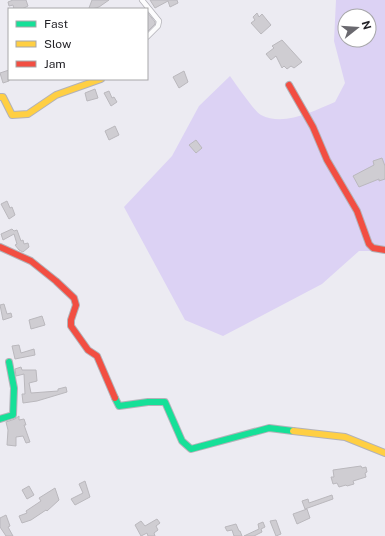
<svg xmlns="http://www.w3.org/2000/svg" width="385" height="536" font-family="'Public Sans',sans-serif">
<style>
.green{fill:#dcd2f4;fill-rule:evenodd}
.building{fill:#cfcdd2;stroke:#bab8bd}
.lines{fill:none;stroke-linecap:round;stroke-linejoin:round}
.street-casing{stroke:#b3b2b8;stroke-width:6}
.fast-casing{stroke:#b3b2b8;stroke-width:8}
.slow-casing{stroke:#b3b2b8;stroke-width:8}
.jam-casing{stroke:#b3b2b8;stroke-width:8}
.street{stroke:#fcfcfd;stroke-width:4.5}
.fast{stroke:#16e098;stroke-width:6}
.slow{stroke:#ffcf43;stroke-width:6}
.jam{stroke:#f24e42;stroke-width:6}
</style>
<rect width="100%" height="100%" fill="#ecebf2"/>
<path class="green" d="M336,0h49v251h-26l-37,33 -99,52 -38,-16 -61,-113 48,-51 27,-50 31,-30c5,7 25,36 31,39 23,12 52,-4 74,-13l10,-19 -11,-42zM345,16h24v24h-24z"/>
<g class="building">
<polygon points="13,0 26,0 28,6 22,9 14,9 13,5 9,6 8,2"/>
<polygon points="92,0 109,0 99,7 92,9 89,8"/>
<polygon points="150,0 177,0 178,3 170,7 168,1 155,8"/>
<polygon points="147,12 155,22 155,24 147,32"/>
<polygon points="257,13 259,17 262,14 271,25 261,34 251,23 255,20 253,17"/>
<polygon points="282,40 302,62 294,68 291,66 287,69 284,66 282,68 276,56 271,60 266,54 274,48 272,46"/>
<polygon points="9,70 9,81 3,83 0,73"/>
<polygon points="184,71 188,82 179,88 173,77"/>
<polygon points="95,89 98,98 87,101 85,93"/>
<polygon points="109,91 112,98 114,97 117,102 111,106 104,93"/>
<polygon points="115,126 119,135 109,140 105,131"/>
<polygon points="196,140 202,148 196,153 189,145"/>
<polygon points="382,158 385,166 385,179 379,181 379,179 359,187 353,176 374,165 373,161"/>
<polygon points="7,201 10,208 12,207 15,215 9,219 1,204"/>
<polygon points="12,229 14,231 17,230 21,241 23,240 24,244 28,243 29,247 23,252 19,250 15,245 17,244 14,234 3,240 1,234"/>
<polygon points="4,304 7,314 11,313 12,317 3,320 0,305"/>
<polygon points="42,316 45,325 31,329 29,320"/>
<polygon points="19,345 21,353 34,349 35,355 15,359 12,346"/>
<polygon points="21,367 22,370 36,370 37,381 29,383 31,393 58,391 58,389 66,387 67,392 37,401 23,403 22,394 25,394 24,374 16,376 15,369"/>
<polygon points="19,416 19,420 24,419 26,425 24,425 30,442 26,443 23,436 16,437 16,446 7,445 8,430 6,422 15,419"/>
<polygon points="361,466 362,468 366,467 367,472 365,473 366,477 353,481 354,484 347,486 346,485 339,487 337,483 333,484 331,477 334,477 333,470"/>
<polygon points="85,481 90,497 75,505 71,499 83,493 79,484"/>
<polygon points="29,486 34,495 27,499 22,490"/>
<polygon points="55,488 59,500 47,511 46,510 31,520 22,523 19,516 27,513 26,511 41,501 39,498"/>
<polygon points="332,495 333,499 305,509 302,501 308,499 309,503"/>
<polygon points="307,509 310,518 297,524 293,514"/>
<polygon points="6,515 10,526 8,527 13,536 6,536 0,527 0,518"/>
<polygon points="157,519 160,523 156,526 158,530 154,533 155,536 148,536 147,533 141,536 135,525 141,521 145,526"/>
<polygon points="276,520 281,534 276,536 270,521"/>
<polygon points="263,522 265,527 261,529 262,532 254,536 244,536 259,529 258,524"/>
<polygon points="236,524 239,531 240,531 242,536 234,536 232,530 227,531 225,527"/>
</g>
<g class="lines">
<defs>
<polyline id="street" points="142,0 159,21 158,26 147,37"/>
<g id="fast">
<polyline points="115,398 119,406 148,402 165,402 182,441 191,449 269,428 293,431"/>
<polyline points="0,419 13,415 14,388 9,362"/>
</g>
<g id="slow">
<polyline points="0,97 3,97 12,115 28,114 56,95 101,79"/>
<polyline points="293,431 345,437 385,453"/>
</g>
<g id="jam">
<polyline points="289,85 313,127 327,160 357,211 369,244 373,248 385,250"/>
<polyline points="0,247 31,261 56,281 74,298 76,305 71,320 71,326 88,350 97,356 115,398"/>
</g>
</defs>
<use href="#street" class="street-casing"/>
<use href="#fast" class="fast-casing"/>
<use href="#slow" class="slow-casing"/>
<use href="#jam" class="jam-casing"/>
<use href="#street" class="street"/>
<use href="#fast" class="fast"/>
<use href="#slow" class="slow"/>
<use href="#jam" class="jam"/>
</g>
<rect x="8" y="8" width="140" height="72" fill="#ffffff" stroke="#a7a7a9"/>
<rect x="16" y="21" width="20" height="6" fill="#16e098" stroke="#a7a7a9"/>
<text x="44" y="28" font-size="12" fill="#242328">Fast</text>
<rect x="16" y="41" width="20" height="6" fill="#ffcf43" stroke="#a7a7a9"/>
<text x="44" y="48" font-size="12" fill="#242328">Slow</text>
<rect x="16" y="61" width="20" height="6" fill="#f24e42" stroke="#a7a7a9"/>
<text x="44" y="68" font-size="12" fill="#242328">Jam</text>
<g transform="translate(357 28) rotate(73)"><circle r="19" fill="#ffffff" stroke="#a7a7a9"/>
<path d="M0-3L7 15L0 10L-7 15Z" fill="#6a696f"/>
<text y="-6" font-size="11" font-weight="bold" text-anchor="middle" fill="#242328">N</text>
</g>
</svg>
